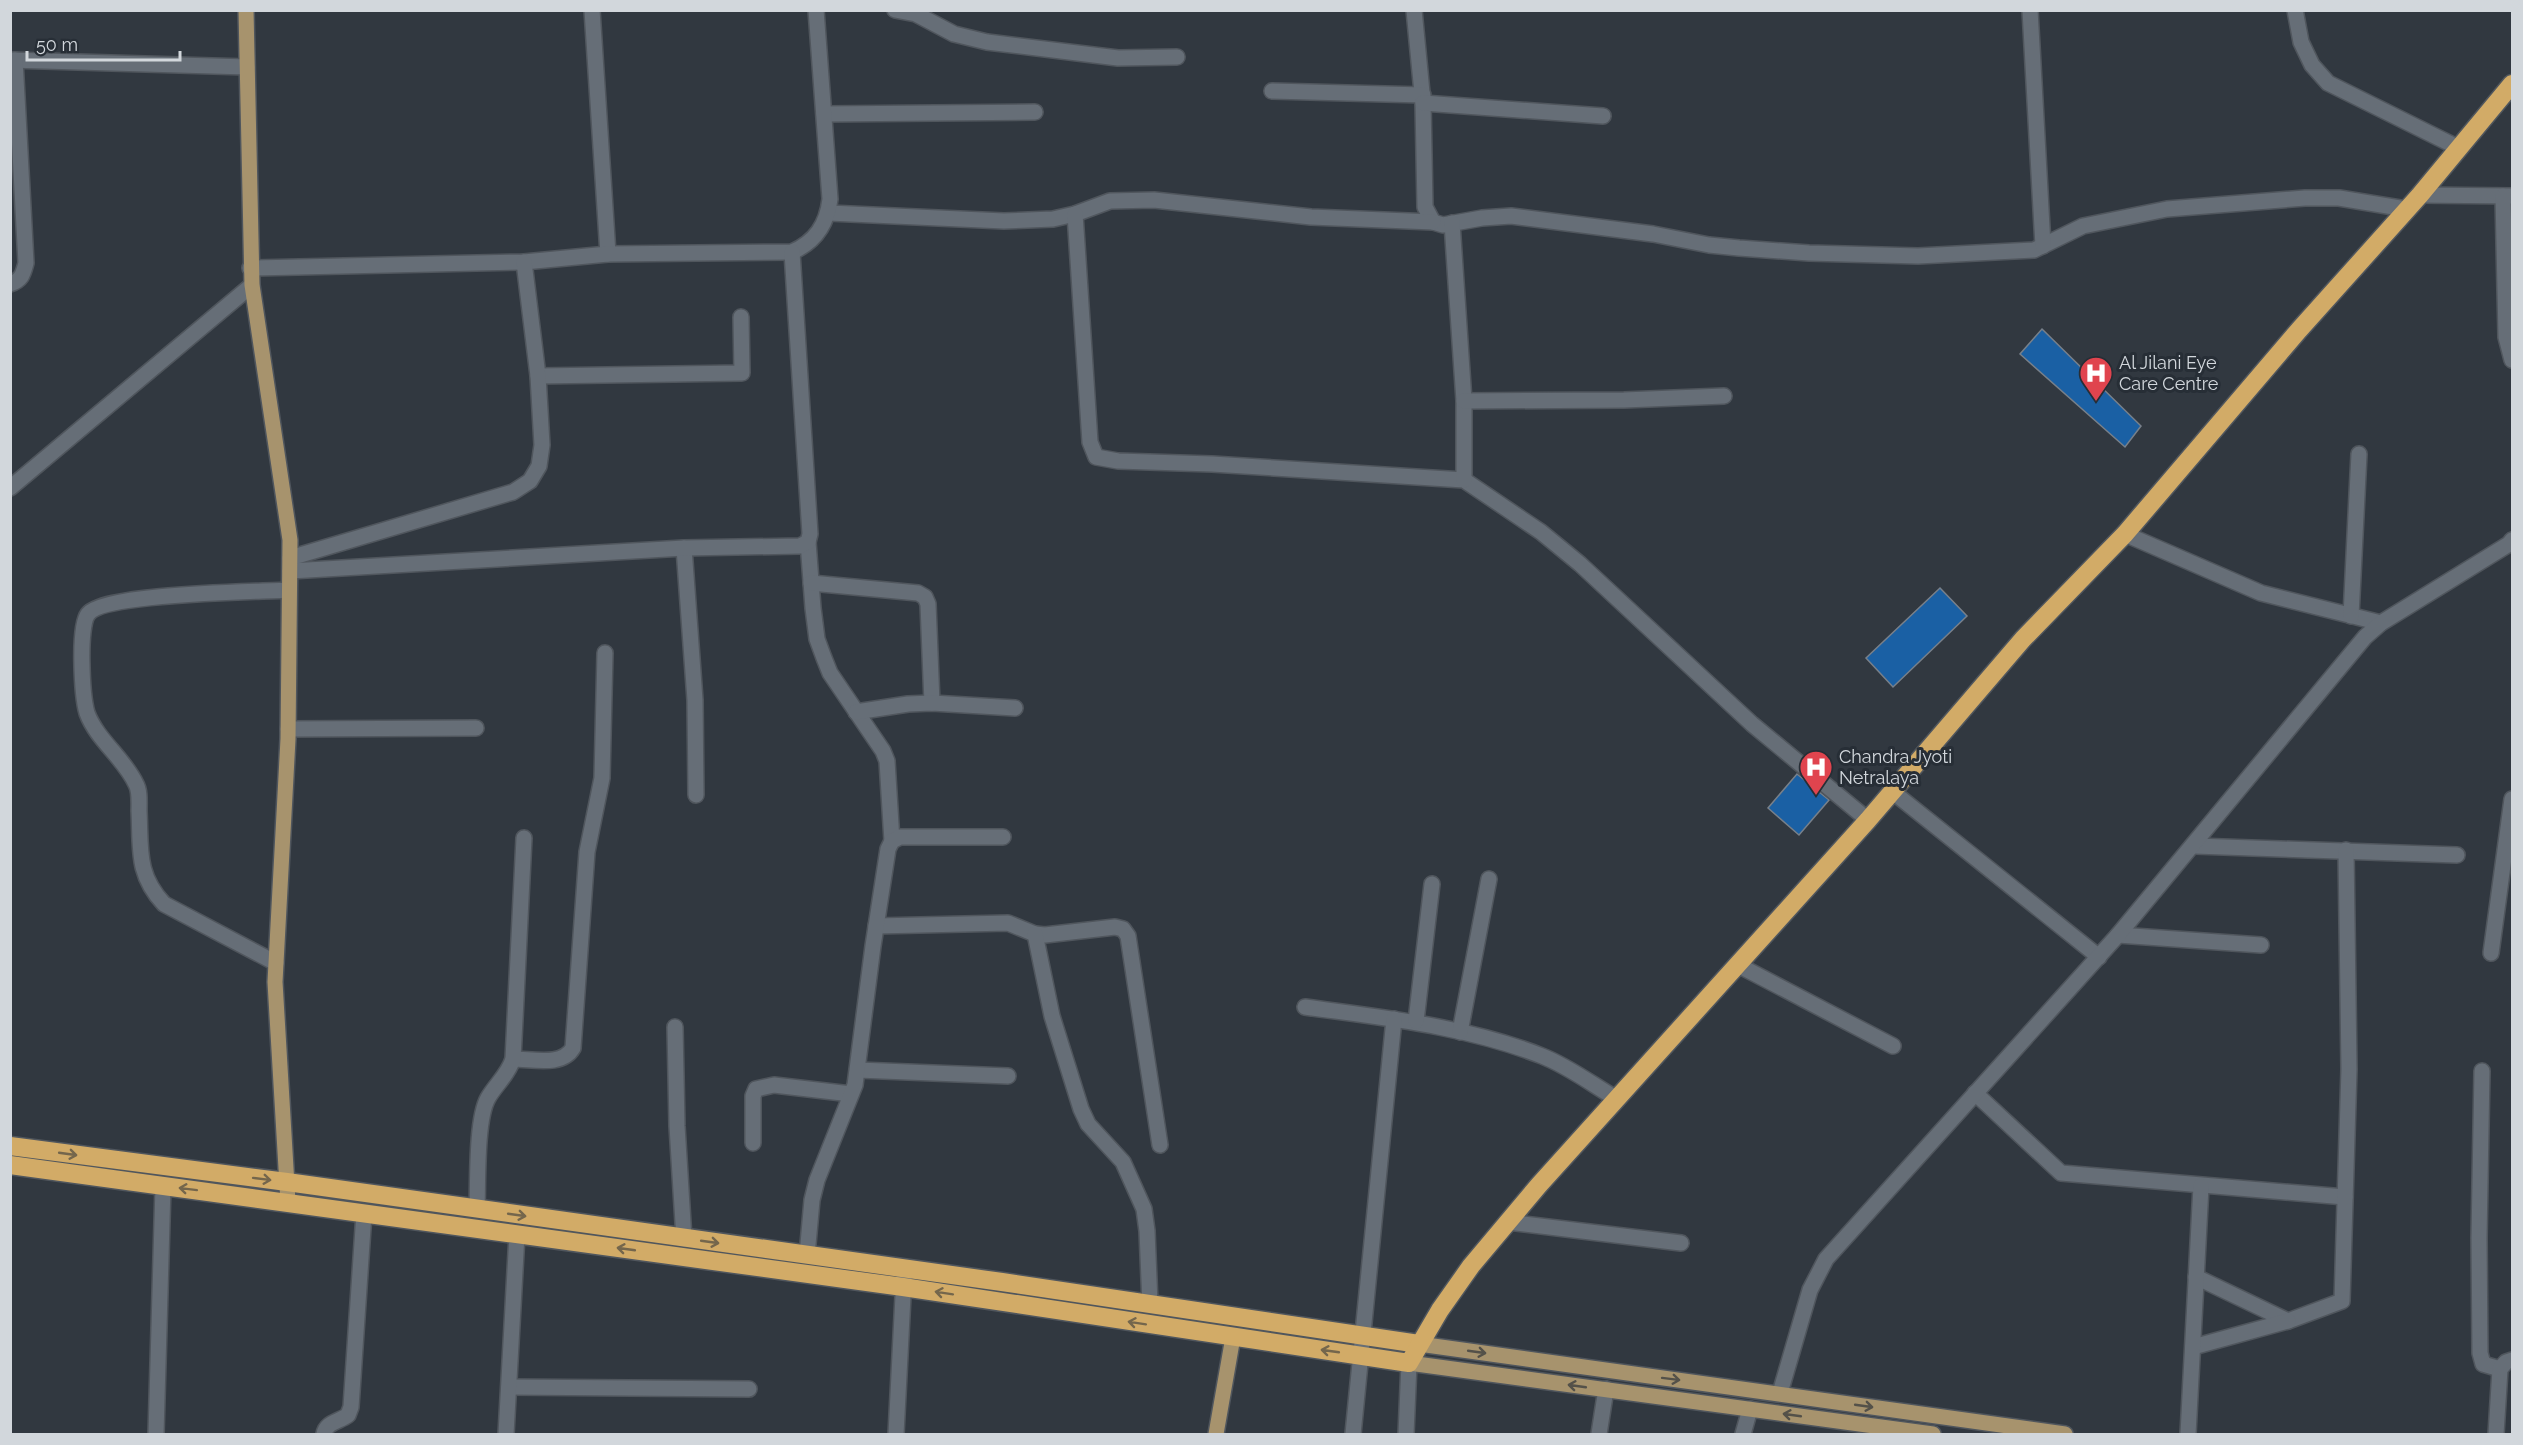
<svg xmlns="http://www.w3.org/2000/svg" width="2523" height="1445" font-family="Raleway,sans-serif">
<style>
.building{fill:#1a60a4;stroke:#78808a;stroke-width:1.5}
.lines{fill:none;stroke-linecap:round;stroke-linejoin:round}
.minor-casing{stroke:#50565d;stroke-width:18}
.major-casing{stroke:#50565d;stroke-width:18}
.highway-casing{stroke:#50565d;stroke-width:21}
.minor{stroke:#666e77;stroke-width:15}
.major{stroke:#a7936d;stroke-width:15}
.highway{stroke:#d2ab67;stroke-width:18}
.oneway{stroke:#74664c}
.oneway2{stroke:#545149}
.labels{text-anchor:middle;stroke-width:6;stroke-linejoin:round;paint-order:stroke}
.poi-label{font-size:18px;fill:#d2d7dc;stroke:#272e36;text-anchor:start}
</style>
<rect width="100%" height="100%" fill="#313840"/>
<g class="building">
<polygon points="2042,329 2141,426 2125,447 2020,354"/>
<polygon points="1940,588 1967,616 1893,687 1866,658"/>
<polygon points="1797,774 1829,800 1799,835 1768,808"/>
</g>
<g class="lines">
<defs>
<g id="minor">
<polyline points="592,10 608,254"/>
<polyline points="895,10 916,14 954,34 987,42 1118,58 1177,57"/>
<polyline points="1414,10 1423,103 1425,207 1433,222 1443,225 1482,218 1511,216 1653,234 1709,245 1739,248 1809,253 1918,256 2034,250 2083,226 2167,209 2305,198 2339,198 2406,209"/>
<polyline points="2030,10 2043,246"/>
<polyline points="2295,10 2301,42 2312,65 2328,83 2459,148"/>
<polyline points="10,60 247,67"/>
<polyline points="1272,91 1423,95"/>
<polyline points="1423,103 1603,116"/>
<polyline points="824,114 1035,112"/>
<polyline points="2420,195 2512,196"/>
<polyline points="2503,196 2506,337 2512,360"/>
<polyline points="829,213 1004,221 1053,219 1075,214 1110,201 1154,200 1311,217 1433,222"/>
<polyline points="1075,214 1090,442 1096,457 1118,461 1212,464 1464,480 1541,532 1580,564 1752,724 1868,820"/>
<polyline points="1452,223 1464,401 1464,480"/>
<path d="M250,268l274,-6 84,-8 184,-2c23,-10 35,-27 38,-53l-14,-189"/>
<path d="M10,284c12,-4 13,-10 16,-21l-11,-203"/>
<polyline points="538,376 742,373 741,317"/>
<polyline points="1464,401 1624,400 1724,396"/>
<polyline points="10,488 252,285"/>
<polyline points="2125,534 2261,593 2381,623"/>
<polyline points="808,542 813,608 817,639 824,658 830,673 883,751 887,761 892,841"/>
<polyline points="684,548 695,700 696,795"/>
<polyline points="290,558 513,492 530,481 539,466 542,445 538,376 524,262"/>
<polyline points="290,571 684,548 800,546 808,542 810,534 792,252"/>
<polyline points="811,583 918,593 925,597 928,604 932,703"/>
<polyline points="2351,616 2359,454"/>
<polyline points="856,712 908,704 932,703 1015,708"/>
<polyline points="288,729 476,728"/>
<polyline points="1893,792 2099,957"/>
<polyline points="2195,846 2457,855"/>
<polyline points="876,926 1008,923 1035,934 1045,935 1115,927 1123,929 1128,936 1160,1145"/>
<polyline points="1035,934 1052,1016 1081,1109 1088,1124 1123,1162 1144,1209 1147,1231 1150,1304"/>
<polyline points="2118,935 2261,945"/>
<polyline points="2491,953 2512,799"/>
<path d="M276,963l-112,-59c-28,-30 -23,-55 -25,-93 0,-9 1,-20 -3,-27 -12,-26 -39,-44 -49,-71 -5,-17 -9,-86 1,-99 16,-21 168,-22 201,-24"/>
<polyline points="1738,965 1893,1046"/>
<path d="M1305,1007c79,11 161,19 237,49 26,10 51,29 75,43"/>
<polyline points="1416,1021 1432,884"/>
<polyline points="675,1027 677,1126 684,1239"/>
<polyline points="1460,1032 1489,879"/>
<path d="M513,1059c20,0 49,8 60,-11l14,-196 15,-74 3,-125"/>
<polyline points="858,1070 1008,1076"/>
<polyline points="2482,1071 2479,1238 2480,1353 2483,1364 2500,1369"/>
<polyline points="1975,1093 2061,1173 2345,1197"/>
<polyline points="753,1143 753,1096 756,1089 774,1085 851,1094"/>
<path d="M477,1209c1,-26 -1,-90 11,-111 8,-14 20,-23 25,-39l11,-221"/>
<polyline points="1508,1222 1681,1243"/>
<polyline points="807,1255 812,1200 817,1180 855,1085 873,946 888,849 892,841 900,837 1003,837"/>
<polyline points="2196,1277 2288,1321 2342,1301 2349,1069 2346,850"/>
<polyline points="2193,1347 2288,1321"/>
<polyline points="509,1387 749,1389"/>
<polyline points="1780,1393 1810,1290 1826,1259 2118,935 2365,637 2381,623 2509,544 2512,540"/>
<polyline points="156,1434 163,1186"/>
<path d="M324,1434c2,-12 15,-12 24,-19l3,-8 13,-194"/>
<polyline points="506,1434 517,1234"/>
<polyline points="896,1434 904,1276"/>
<polyline points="1353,1434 1394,1019"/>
<polyline points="1406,1434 1409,1363"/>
<polyline points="1599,1434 1606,1389"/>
<polyline points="1743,1434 1750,1409"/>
<polyline points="2188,1434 2201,1186"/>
<polyline points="2496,1434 2500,1369 2506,1362 2512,1360"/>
</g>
<g id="major">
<polyline points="246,10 252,285 290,540 288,739 275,982 288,1202"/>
<polyline points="1419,1344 2065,1434"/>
<polyline points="1409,1363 1933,1434"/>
<polyline points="1216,1434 1233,1337"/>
</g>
<g id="highway">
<polyline points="10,1146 287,1182 1002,1282 1419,1344"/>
<polyline points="10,1165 903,1287 1409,1363 1440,1310 1471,1266 1539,1185 1868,820 2023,639 2125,534 2299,330 2420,195 2512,84"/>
</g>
</defs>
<use href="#minor" class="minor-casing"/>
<use href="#major" class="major-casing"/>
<use href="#highway" class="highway-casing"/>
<use href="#minor" class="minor"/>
<use href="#major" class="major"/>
<use href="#highway" class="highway"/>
</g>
<defs><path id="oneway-shaft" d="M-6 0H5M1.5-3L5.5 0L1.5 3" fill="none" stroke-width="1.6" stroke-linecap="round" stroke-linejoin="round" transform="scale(1.5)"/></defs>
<g class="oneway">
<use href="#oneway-shaft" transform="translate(68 1154) rotate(8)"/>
<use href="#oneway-shaft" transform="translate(262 1179) rotate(7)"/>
<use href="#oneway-shaft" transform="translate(188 1189) rotate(-173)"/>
<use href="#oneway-shaft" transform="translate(517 1215) rotate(8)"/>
<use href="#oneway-shaft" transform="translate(710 1242) rotate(8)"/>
<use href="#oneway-shaft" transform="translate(626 1249) rotate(-172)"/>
<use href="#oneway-shaft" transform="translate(944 1293) rotate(-171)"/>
<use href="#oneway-shaft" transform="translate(1137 1323) rotate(-171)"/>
<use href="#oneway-shaft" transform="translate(1330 1351) rotate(-172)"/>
</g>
<g class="oneway2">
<use href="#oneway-shaft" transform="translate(1477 1352) rotate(8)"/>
<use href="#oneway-shaft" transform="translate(1671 1379) rotate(7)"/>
<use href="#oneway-shaft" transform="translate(1577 1386) rotate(-172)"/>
<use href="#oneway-shaft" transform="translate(1864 1406) rotate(8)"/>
<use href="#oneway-shaft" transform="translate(1792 1415) rotate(-172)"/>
</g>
<defs>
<symbol id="hospital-pin" viewBox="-11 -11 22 30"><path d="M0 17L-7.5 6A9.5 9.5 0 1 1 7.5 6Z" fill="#e0444e" stroke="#272e36"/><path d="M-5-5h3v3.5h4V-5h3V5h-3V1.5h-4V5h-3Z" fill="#fff"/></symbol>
</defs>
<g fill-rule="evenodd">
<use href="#hospital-pin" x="2077" y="354" width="38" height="52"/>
<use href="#hospital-pin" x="1797" y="748" width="38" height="52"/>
</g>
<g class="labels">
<g class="poi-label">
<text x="2119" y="369">Al Jilani Eye<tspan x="2119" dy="21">Care Centre</tspan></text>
<text x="1839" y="763">Chandra Jyoti<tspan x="1839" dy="21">Netralaya</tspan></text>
</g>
</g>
<rect width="2523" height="1445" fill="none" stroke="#d2d7dc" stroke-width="24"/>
<path d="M27 51v9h153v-9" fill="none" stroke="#d2d7dc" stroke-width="3"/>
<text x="36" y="51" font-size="18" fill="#d2d7dc" stroke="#272e36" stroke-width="4.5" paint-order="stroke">50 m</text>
</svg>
